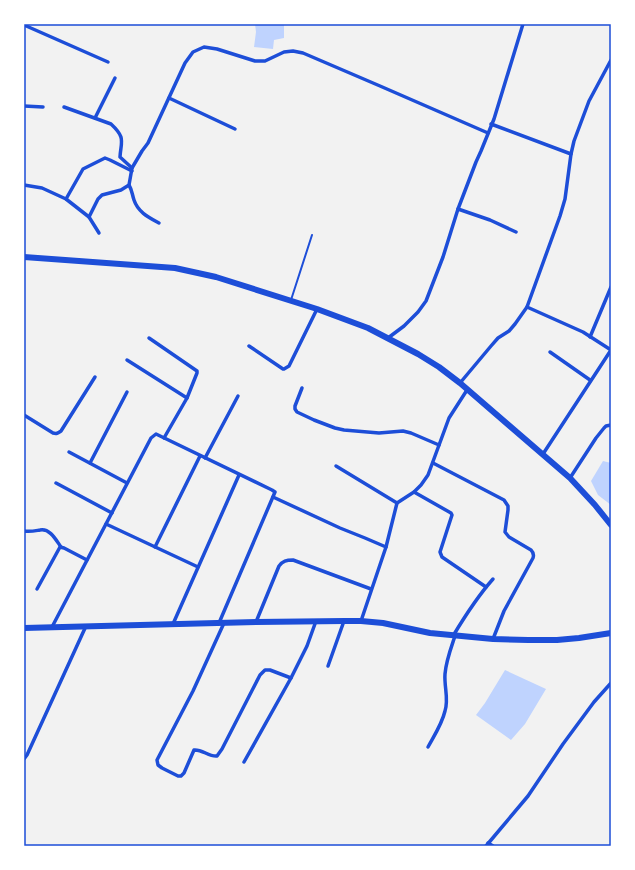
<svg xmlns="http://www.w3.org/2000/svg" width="635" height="870" font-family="Overpass,sans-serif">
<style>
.water{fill:#bfd3fe}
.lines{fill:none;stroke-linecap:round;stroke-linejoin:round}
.service{stroke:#1d4ed8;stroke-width:2}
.minor{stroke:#1d4ed8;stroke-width:3.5}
.trunk{stroke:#1d4ed8;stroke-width:6}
.neatline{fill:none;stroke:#1d4ed8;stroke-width:1.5}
</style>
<rect width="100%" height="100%" fill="#f2f2f2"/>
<g class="water">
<polygon points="255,24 284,24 284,38 274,40 273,49 254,47 256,32"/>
<polygon points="603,461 611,463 611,505 598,495 591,481"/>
<polygon points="505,670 546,689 525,724 511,740 476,715 485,703"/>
</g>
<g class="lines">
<polyline class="service" points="291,300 312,235"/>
<g class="minor">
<polyline points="24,25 108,62"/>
<polyline points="169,98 235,129"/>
<polyline points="24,106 43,107"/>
<path d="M64,107l47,17c15,14 10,17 9,33l12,11"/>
<polyline points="95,118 115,78"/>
<polyline points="491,124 571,154"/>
<polyline points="24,185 42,188 66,199 89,217 99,233"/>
<path d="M129,185c3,5 3,9 5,15 4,12 14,17 25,23"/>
<polyline points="66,199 83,169 105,158 110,160 132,171"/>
<polyline points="458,209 490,220 516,232"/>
<polyline points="89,217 98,199 102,195 121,190 129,185 132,168 142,151 148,143 185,63 193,52 204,47 217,49 255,61 265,61 284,52 293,51 303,53 380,86 488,133"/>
<polyline points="527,307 583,332 611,350"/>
<polyline points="590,337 611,287"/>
<polyline points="149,338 197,371 197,373 187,398"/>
<polyline points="388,338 404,326 418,312 426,301 443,257 458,209 476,162 481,151 494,119 523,24"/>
<polyline points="249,346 283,369 284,369 289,366 317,309"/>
<polyline points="550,352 590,380"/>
<polyline points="127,360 187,398 164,438"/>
<polyline points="460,383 491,346 498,338 509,331 515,324 527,307 560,216 565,199 571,154 574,141 589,101 611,60"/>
<polyline points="302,388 295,406 295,409 297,412 314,420 335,428 344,430 379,433 403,431 411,433 439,445"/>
<path d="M24,415l29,18c4,1 5,0 8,-2l34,-54"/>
<polyline points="69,452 127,483"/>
<polyline points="543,454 611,350"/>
<polyline points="205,458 238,396"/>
<polyline points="90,463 127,392"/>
<path d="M433,463l71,37 4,6v4l-3,22 4,5 22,13c3,3 3,5 2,8l-29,53 -11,28"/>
<polyline points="336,466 397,503"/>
<polyline points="570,478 596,438 604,428 606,426 611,425"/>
<polyline points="56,483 112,513"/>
<polyline points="414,492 451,513 452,515 440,552 442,557 486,587"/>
<polyline points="273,497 340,528 365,538 386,547"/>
<polyline points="106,524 198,567"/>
<path d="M24,531c6,1 10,0 16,-1 10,-2 16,10 21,17"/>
<polyline points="155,547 200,456"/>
<polyline points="37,589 60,547 64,548 87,560"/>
<polyline points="361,621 386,547 397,503 414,492 421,485 428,475 449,418 467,390"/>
<path d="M256,622l23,-56c4,-5 7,-6 14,-6l78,29"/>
<path d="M224,623l-31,68 -36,69 1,5 4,3 16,8h3l3,-3 10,-23c8,-1 15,7 23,6l5,-7 38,-74 5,-5h5l21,8"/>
<polyline points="173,624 239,475"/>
<polyline points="52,627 151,438 156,434 272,490 275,492 219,623"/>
<path d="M453,636c12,-20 24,-39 40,-57"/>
<polyline points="328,666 344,621"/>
<path d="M428,747c6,-11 14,-23 17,-36 4,-12 -1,-24 0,-37 1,-13 6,-26 10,-38"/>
<polyline points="24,759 27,755 86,626"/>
<polyline points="244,762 291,678 307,646 316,621"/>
<polyline points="488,843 493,846"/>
<polyline points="486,846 528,796 563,744 594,702 611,683"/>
</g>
<g class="trunk">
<polyline points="24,257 175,268 216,277 317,309 368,328 418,354 439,367 460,383 570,478 595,505 611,525"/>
<polyline points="24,628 256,622 344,621 361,621 383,623 430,633 493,639 528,640 557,640 579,638 611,633"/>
</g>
</g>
<rect width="635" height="870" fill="none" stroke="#ffffff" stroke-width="50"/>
<rect x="25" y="25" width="585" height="820" class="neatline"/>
</svg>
